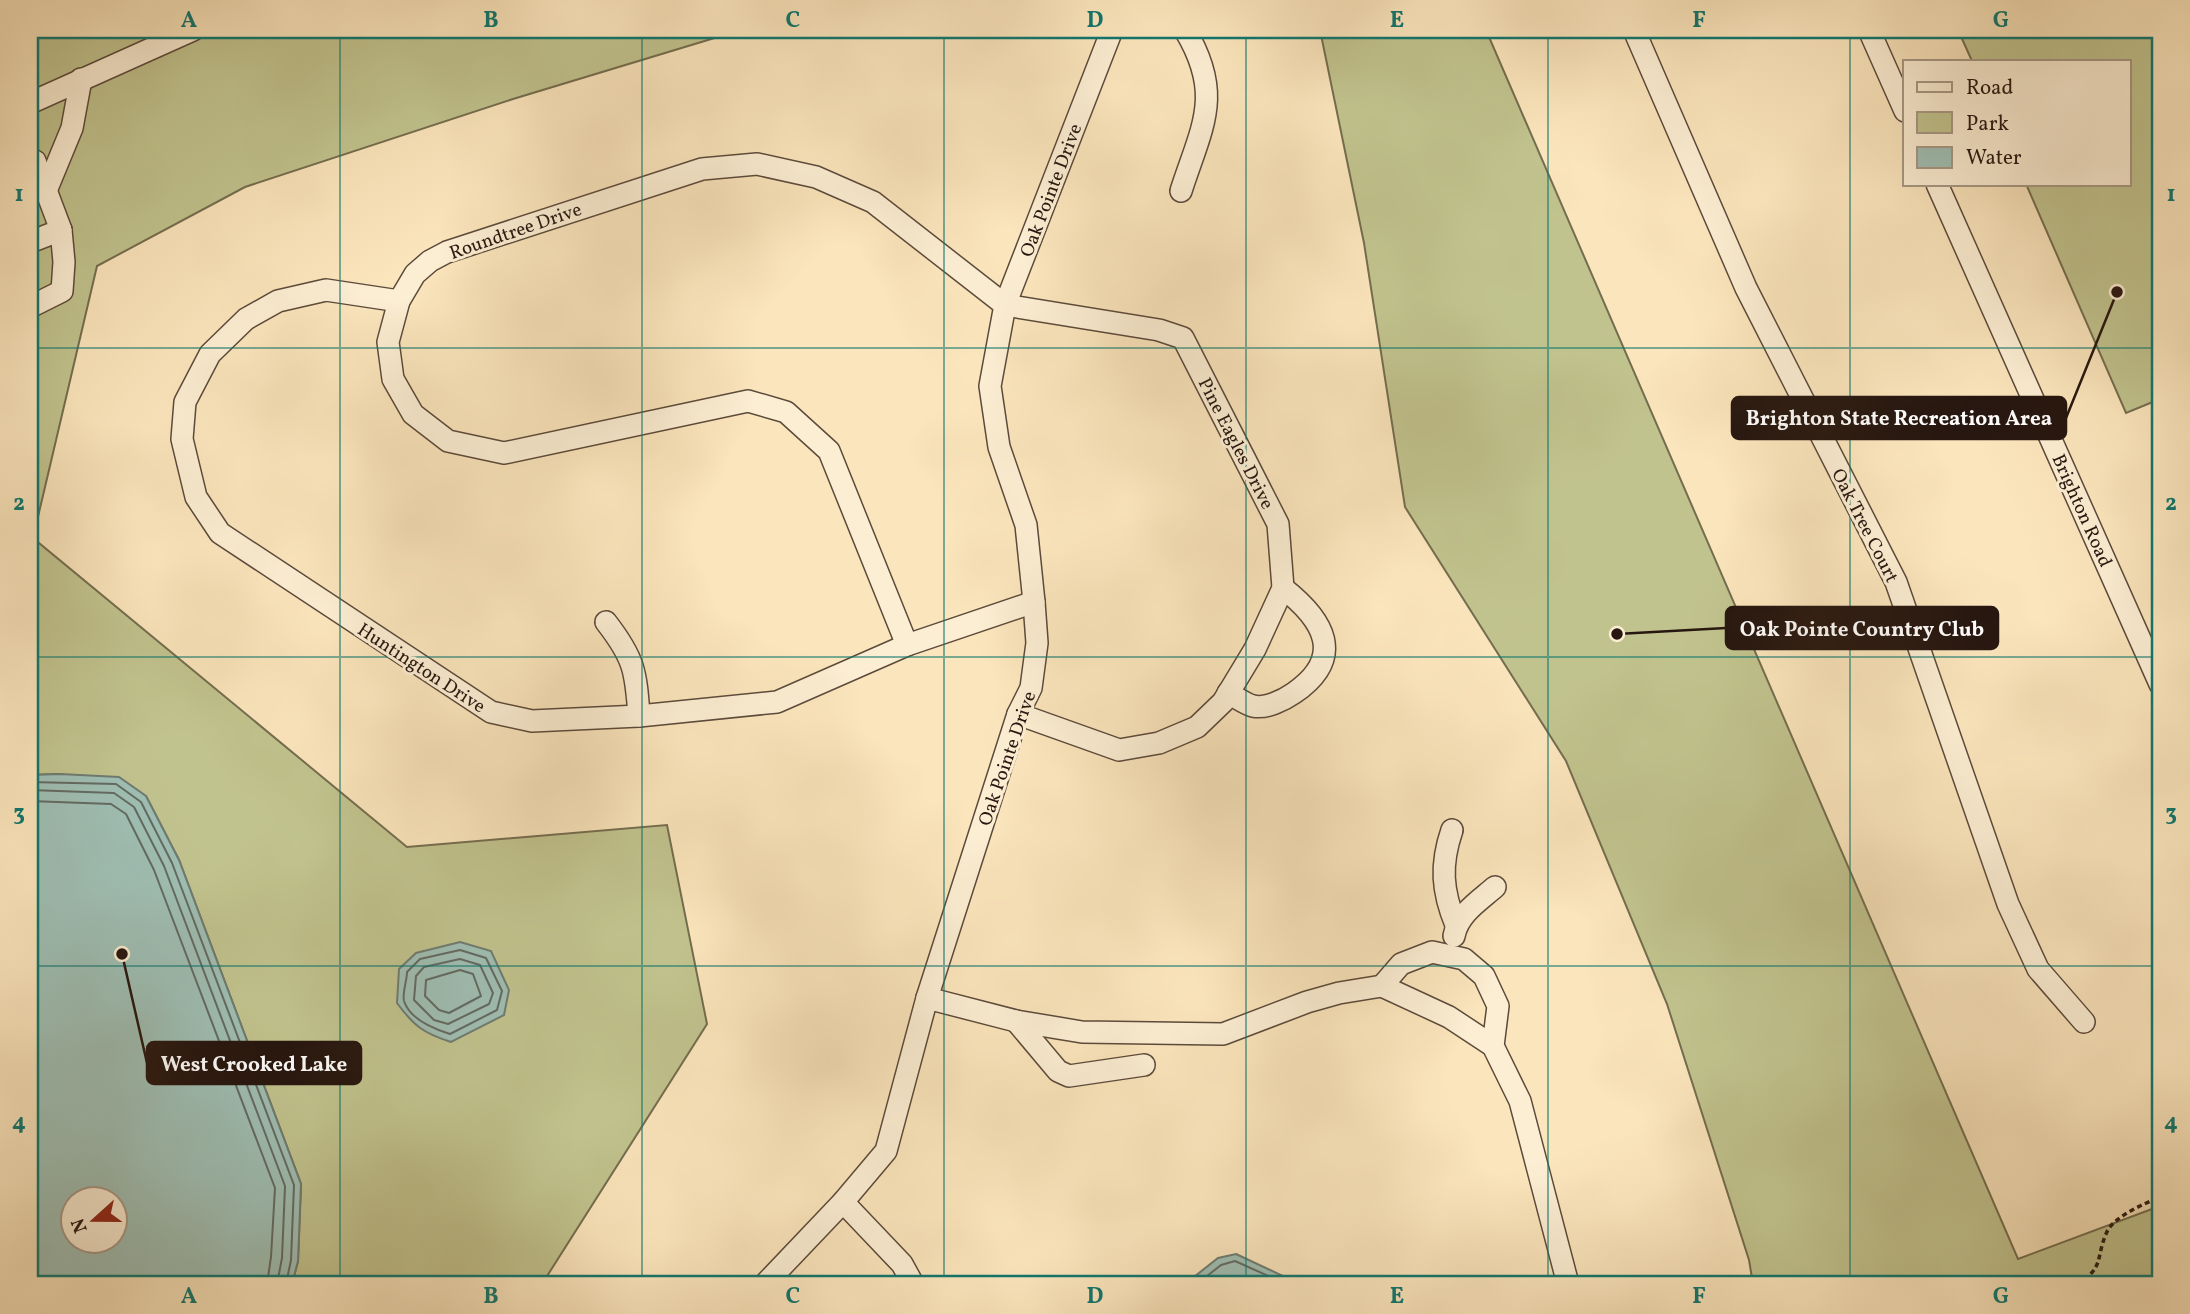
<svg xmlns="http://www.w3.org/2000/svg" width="2190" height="1314" font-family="Vollkorn,serif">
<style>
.green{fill:#c1c38e;stroke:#746d4f;stroke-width:2}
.water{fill:#9fbfb4;stroke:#6f7c72;stroke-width:2;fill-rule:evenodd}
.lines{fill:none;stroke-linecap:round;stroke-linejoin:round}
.shore{stroke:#636b62;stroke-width:2}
.minor-casing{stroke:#5c4a3b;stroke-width:24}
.path{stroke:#271710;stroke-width:3.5;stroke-dasharray:5 3.5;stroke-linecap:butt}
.minor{stroke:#fceed3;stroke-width:21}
.grid{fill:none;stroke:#0f766e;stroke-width:2;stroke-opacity:0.55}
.labels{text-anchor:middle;stroke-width:6;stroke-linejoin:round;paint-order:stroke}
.street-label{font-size:19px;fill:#271710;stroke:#fceed3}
.leader{fill:none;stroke:#271710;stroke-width:2.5}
.callout-dot{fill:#271710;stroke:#fceed3;stroke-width:2.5}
.callout{fill:#271710;stroke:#271710;stroke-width:2.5}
.callout-label{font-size:21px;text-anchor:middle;font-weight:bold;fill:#fff}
.neatline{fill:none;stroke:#0f766e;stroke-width:2.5}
.grid-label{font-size:23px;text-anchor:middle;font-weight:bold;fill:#0f766e}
</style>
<rect width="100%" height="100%" fill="#fbe5bc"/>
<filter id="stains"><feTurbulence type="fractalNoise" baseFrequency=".00286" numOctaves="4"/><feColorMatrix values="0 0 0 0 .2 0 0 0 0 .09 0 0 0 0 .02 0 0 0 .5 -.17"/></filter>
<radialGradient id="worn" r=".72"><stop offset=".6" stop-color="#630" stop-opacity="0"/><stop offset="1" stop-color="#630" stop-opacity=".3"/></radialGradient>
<g class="green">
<polygon points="30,30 741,30 513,99 245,187 97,266 33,538 407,847 667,825 707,1024 542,1284 292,1284 298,1261 301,1184 179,860 146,796 60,774 30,775"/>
<polygon points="1320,30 1486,30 2018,1259 2160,1206 2160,1284 1753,1284 1749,1260 1667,1004 1566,761 1405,507 1364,243"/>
<polygon points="1958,30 2160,30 2160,399 2126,413 2026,184 2129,184 2129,61 1972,61"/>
</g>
<g class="water">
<path d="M60,774l59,3 27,19 33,64 122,324 -3,77 -6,23h-262v-509zM74,1198h42v42h-42z"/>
<path d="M460,942l31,9 18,39 -5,25 -53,27c-28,-9 -37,-16 -54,-39l2,-34 17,-16z"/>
<polygon points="1236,1254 1300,1284 1305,1284 1185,1284 1218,1258"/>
</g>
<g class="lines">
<g class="shore">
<polyline points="30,782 116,784 141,802 172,863 294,1185 291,1260 286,1284"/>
<polyline points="30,790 114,793 134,807 164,866 285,1186 282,1258 277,1284"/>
<polyline points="30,801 111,804 126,814 154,870 275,1188 271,1257 267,1284"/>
<path d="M460,950l26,8 16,33 -5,19 -47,24c-16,-5 -40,-14 -46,-33 -2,-8 3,-20 3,-29l13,-13z"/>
<polygon points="460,959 480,965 493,993 489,1004 448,1024 434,1020 414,1000 416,976 424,967"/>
<polygon points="460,970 473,974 481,996 449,1013 439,1010 425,996 426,980"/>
<polyline points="1197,1284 1221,1265 1235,1261 1286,1284"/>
</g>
<defs>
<g id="minor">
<polyline points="1634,30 1746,288 1896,582 2008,904 2038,969 2084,1022"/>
<polyline points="1869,30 1905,111"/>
<polyline points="30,103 193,30"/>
<polyline points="30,163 35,161 61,230 30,242"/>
<polyline points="1937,184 2160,684"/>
<polyline points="46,191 72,128 81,79"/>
<path d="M1181,191c21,-65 43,-96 4,-161"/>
<polyline points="399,301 326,290 278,301 246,319 210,354 185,402 182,439 196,497 220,533 491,712 532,721 639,716 777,702 907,645 1034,602"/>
<polyline points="30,307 62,291 64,262 61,230"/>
<path d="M606,622c28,36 30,49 33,94"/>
<polyline points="907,645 829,451 786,412 748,401 504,453 448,441 413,414 393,379 388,342 399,301 415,274 430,261 447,252 702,169 757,164 816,177 873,202 1005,305 1159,330 1183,338 1278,524 1283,588 1255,649 1223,702 1197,727 1159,743 1119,750 1018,714"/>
<path d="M1228,693c8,4 17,11 25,13 13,3 31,-6 41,-13 52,-36 30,-73 -11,-105"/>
<path d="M1452,830c-12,35 -10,61 4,95"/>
<path d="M1454,936c4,-22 25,-35 41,-49"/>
<polyline points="1382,986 1401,964 1432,952 1464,959 1484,976 1498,1006 1493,1046"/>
<polyline points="927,998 1016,1021 1082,1032 1223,1034 1307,1002 1339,993 1382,986 1449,1017 1493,1046 1520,1101 1568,1284"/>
<polyline points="1016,1021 1058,1071 1069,1076 1144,1065"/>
<polyline points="843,1202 902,1264 913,1284"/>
<polyline points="765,1284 843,1202 886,1151 927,998 1018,714 1031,688 1037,643 1034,602 1026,525 999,447 990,386 1005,305 1112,30"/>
</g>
</defs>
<use href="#minor" class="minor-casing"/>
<path class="path" d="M2077,1284c27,-15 19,-27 29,-50 6,-17 38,-30 54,-37"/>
<use href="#minor" class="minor"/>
</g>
<path class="grid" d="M340,30v1254M642,30v1254M944,30v1254M1246,30v1254M1548,30v1254M1850,30v1254M30,348h2130M30,657h2130M30,966h2130"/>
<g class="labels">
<g class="street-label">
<text transform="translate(1050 190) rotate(-69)" y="7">Oak Pointe Drive</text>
<text transform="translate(515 230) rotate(-19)" y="7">Roundtree Drive</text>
<text transform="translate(1237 443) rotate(63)" y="7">Pine Eagles Drive</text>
<text transform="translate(2083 510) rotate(66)" y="7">Brighton Road</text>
<text transform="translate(1866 525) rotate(63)" y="7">Oak Tree Court</text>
<text transform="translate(422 667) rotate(33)" y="7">Huntington Drive</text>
<text transform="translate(1006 758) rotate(-71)" y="7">Oak Pointe Drive</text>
</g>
</g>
<path class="leader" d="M2117 292L2066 418M1617 634L1726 628M122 954L147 1063"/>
<g class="callout-dot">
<circle cx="2117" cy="292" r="7"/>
<circle cx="1617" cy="634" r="7"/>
<circle cx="122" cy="954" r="7"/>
</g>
<g class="callout">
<rect x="1732" y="397" width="334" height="42" rx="7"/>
<rect x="1726" y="607" width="272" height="42" rx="7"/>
<rect x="147" y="1042" width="214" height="42" rx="7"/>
</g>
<g class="callout-label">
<text x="1899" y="425">Brighton State Recreation Area</text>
<text x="1862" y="636">Oak Pointe Country Club</text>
<text x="254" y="1071">West Crooked Lake</text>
</g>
<rect width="2190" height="1314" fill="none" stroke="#fbe5bc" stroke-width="77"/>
<rect x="1903" y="60" width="228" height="126" fill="#fceed3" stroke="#a79885" stroke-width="2"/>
<rect x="1917" y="82" width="35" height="10" fill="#fceed3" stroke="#a79885" stroke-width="2"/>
<text x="1966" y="94" font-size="21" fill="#271710">Road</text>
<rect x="1917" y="112" width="35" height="21" fill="#c1c38e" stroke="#a79885" stroke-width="2"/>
<text x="1966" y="130" font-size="21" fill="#271710">Park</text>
<rect x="1917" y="147" width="35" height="21" fill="#9fbfb4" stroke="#a79885" stroke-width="2"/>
<text x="1966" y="164" font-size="21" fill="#271710">Water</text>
<g transform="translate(94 1220) rotate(249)"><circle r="33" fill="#fceed3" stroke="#a79885" stroke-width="2"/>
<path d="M0-5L12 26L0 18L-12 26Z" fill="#8f2418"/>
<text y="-10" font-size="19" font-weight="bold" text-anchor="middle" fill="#271710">N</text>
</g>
<rect x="38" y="38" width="2114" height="1238" class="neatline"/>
<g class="grid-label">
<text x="189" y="27">A</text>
<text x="491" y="27">B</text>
<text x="793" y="27">C</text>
<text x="1095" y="27">D</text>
<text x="1397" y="27">E</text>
<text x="1699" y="27">F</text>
<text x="2001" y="27">G</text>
<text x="19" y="201">1</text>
<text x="2171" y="201">1</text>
<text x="19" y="510">2</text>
<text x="2171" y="510">2</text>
<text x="19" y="820">3</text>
<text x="2171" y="820">3</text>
<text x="19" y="1129">4</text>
<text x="2171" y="1129">4</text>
<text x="189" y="1303">A</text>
<text x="491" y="1303">B</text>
<text x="793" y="1303">C</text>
<text x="1095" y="1303">D</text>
<text x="1397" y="1303">E</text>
<text x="1699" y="1303">F</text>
<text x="2001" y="1303">G</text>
</g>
<rect width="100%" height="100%" filter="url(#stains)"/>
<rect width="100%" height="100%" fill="url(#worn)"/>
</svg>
